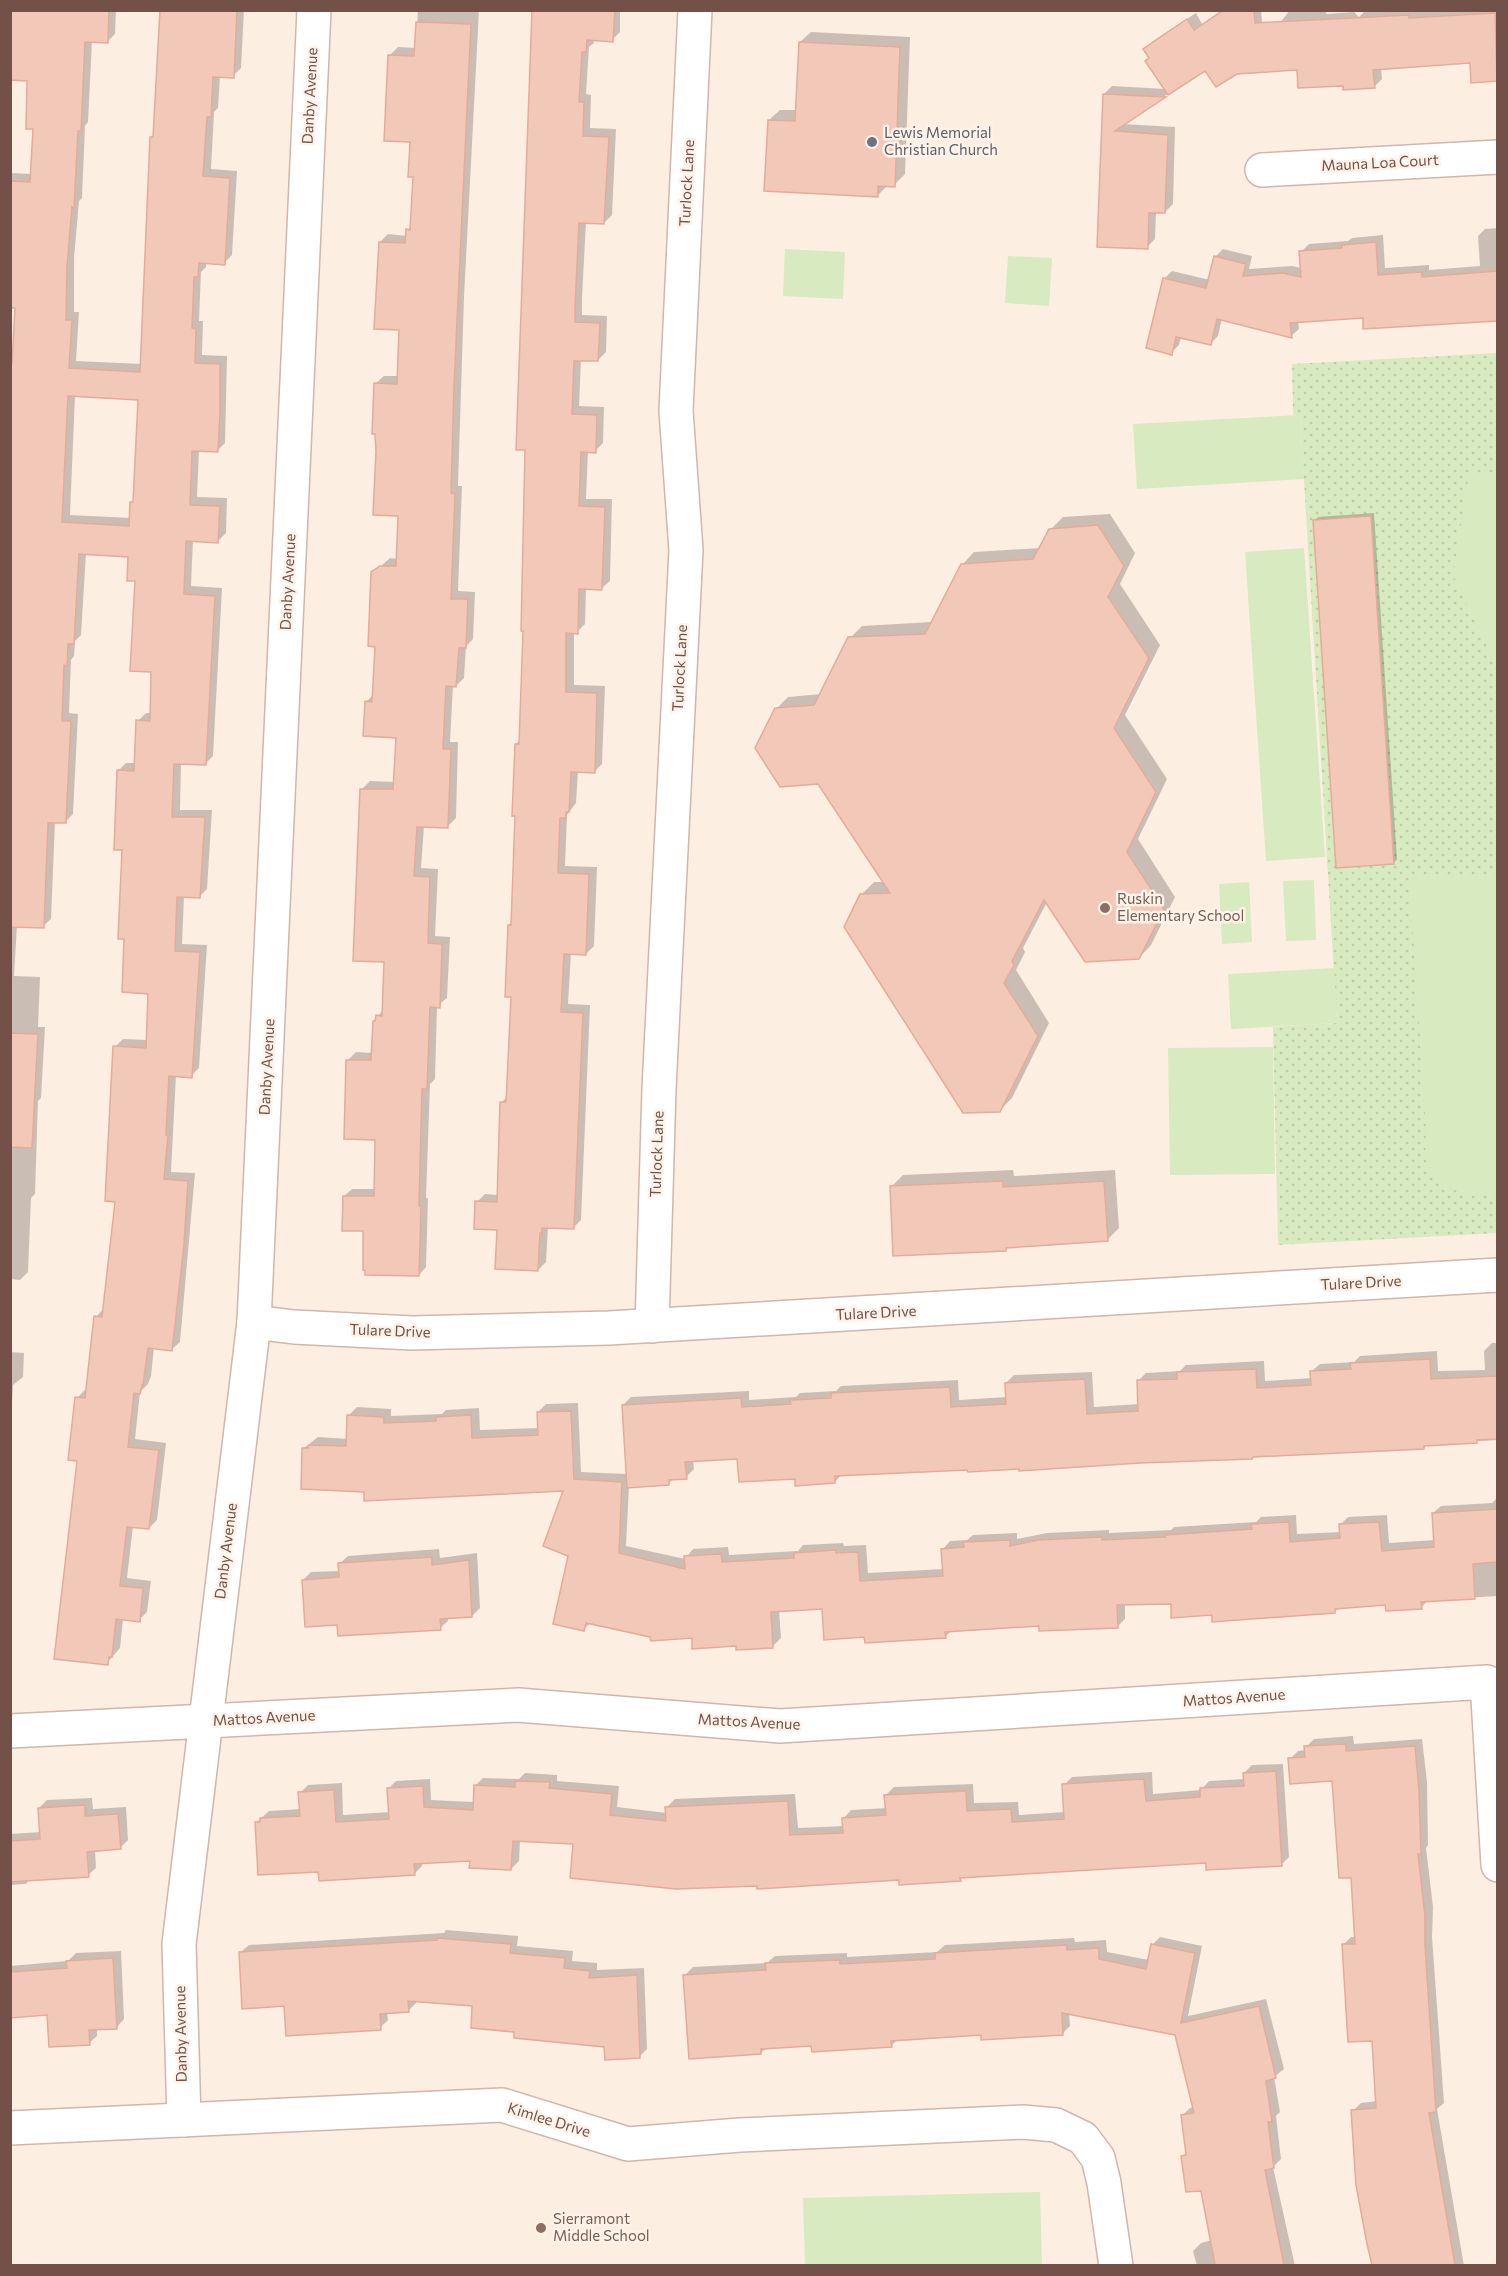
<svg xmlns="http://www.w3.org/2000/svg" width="1508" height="2276" font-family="Commissioner,sans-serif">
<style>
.grass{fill:url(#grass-dots)}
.park{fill:#d7eac0}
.shadow{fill:#0003;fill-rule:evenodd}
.building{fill:#f2c8b9;stroke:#e5ab99;stroke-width:1.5;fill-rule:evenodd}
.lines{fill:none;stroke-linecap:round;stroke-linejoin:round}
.minor-casing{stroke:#d0b6ac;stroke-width:36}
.minor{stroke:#fff;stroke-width:33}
.worship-dot{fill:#6b7280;stroke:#fff3e9;stroke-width:2}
.education-dot{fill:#8d6e63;stroke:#fff3e9;stroke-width:2}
.labels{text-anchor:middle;stroke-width:5;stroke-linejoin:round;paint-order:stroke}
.street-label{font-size:15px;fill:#745148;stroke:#fff3e9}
.worship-label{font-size:15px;fill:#5b616d;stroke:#fff3e9;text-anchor:start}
.education-label{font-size:15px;fill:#785e54;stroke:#fff3e9;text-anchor:start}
</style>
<defs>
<pattern id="grass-dots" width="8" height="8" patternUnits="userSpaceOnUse" patternTransform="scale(1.5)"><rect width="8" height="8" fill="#d7eac0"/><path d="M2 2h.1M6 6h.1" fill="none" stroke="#bccaa6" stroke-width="1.8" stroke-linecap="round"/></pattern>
</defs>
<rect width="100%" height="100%" fill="#fdeee2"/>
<polygon class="grass" points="1497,353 1497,1233 1278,1245 1273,1027 1337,1023 1300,415 1293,415 1292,364"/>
<g class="park">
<polygon points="785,249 845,252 843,299 783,296"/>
<polygon points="1008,256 1052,258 1049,306 1005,303"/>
<polygon points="1300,415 1304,479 1137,489 1133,424"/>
<polygon points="1497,473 1498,473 1497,669 1453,575 1469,474"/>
<polygon points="1304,548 1325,857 1266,861 1245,552"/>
<polygon points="1492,875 1498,877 1497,1195 1468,1196 1441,1184 1425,1159 1426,1131 1409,877"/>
<polygon points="1314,880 1316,940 1286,941 1283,881"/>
<polygon points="1249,882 1252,942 1222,944 1219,884"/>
<polygon points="1334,968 1337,1023 1231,1029 1228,974"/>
<polygon points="1273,1047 1275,1174 1170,1175 1168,1048"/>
<polygon points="1040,2192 1042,2265 805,2265 803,2198"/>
</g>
<g class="shadow">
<path d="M10,10h106l-1,24 -8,8 -15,-1 -4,81 -3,4 -3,72 -3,3 -5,57v54h5l-3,49 66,3 9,-226 4,-4 6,-124h83l-3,58 -8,8h-13l-2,32 -4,4 -3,57 26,2 -5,84 -8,8 -18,-1v5l-5,5 -2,49h4l-1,34 25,1 -2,87 -8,8 -18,-1 -2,47 30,1 -1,35 -8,8 -25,-1 -2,46 31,2 -9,168 -8,8 -24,-1 -1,47h32l-5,79 -8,8 -15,-1 -2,48 25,1 -8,123 -8,8 -15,-1 -5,97 24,1 -15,169 -8,7 -18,-2 -3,29 -3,8 -8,8 -5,47 31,4 -9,77 -8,8 -16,-2 -6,52 24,3 -4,31 -8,8 -16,-1 -3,29 -13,15 -28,-204 -2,-61 8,-8h2l9,-73 8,-9 12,-107 -1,-154 8,-8 25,1 2,-48 -25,-55 -1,-88 -6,-78 8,-8h10l2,-42 8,-8h6l1,-43 -16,-90 -7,-24 -44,-3 -5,82 -6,6 -1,15 -3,4 -2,53 9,1 -5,100 -8,8 -10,-1 -4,98 -8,7 -26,-1 -3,51 26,1 -2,50h7l-4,71 -3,3 -3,93 -4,4 -3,74 -8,8 -10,-1v-924h4l3,-48 -7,-1v-133l22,1 2,-46 -5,-48zM75,395l65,3 -5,102 -3,3 -1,15 -61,-3z"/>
<polygon points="418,10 479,10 464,297 458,486 462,486 458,591 475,592 473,639 466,646 464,678 456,686 453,685 450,742 458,742 456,818 448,826 424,826 421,868 438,869 435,936 450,937 447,998 437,1006 435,1079 430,1084 426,1198 428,1198 426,1267 419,1275 365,1230 344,1196 352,1189 375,1189 377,1139 348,1060 356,1052 373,1053 374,1021 384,1009 386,961 362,789 370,781 395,782 397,736 366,702 374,694 377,645 373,573 390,558 398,559 400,514 377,451 376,383 384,376 399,376 401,328 380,242 388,234 407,236 407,230 412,226 414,176 411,140 390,55 398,47 416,48"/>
<polygon points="533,10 620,10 620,32 612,40 594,39 594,43 589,47 586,94 591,95 590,128 616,129 612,215 604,223 586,222 582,298 582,315 607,316 606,352 598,360 581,359 579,406 604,407 603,443 595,451 588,451 586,499 612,499 610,581 602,588 586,588 585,624 577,632 574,632 574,685 605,686 602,764 594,772 578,771 576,803 567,815 565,866 597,867 594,946 586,954 571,953 568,1004 590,1005 581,1220 573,1228 548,1226 546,1262 538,1270 477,1202 485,1194 498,1195 502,1102 508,1096 512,995 509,925 512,922 517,814 516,744 520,740 525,630"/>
<polygon points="1222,10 1261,10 1264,43 1290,10 1326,10 1326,14 1354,12 1359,17 1365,11 1375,10 1498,10 1498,79 1473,81 1472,61 1381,68 1382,79 1374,87 1344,84 1298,69 1205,69 1123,124 1175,127 1173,204 1165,212 1156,212 1155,239 1147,247 1104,94 1112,86 1166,89 1145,49 1153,41 1196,13 1202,24"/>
<polygon points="811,32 910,37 905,174 894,185 888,185 878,195 769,120 780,110 797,110 800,42"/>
<polygon points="1498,228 1498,319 1365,327 1364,317 1298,321 1299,329 1291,336 1222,318 1218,336 1211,343 1181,337 1179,345 1171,353 1164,279 1172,271 1210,280 1215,257 1223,249 1252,256 1249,269 1292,266 1302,268 1301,252 1309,244 1348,241 1352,238 1383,235 1385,268 1429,265 1429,270 1480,266 1478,236 1485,229"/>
<polygon points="1374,513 1397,859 1394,863 1315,520 1318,517"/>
<polygon points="1110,514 1135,553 1120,584 1160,645 1125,715 1167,779 1138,839 1175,897 1151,945 1139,958 1047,902 1023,948 1025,952 1016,970 1049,1023 1012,1098 1000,1110 861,895 874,882 884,882 776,709 788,697 821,694 850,638 862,626 932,622 962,565 974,552 1041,548 1050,530 1063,517"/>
<polygon points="1013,1170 1014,1176 1115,1170 1119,1228 1107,1240 1009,1246 1005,1250 892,1186 903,1175"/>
<polygon points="1492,1343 1498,1343 1498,1440 1427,1444 1424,1448 842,1474 835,1482 796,1477 739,1457 693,1460 694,1469 686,1477 674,1478 668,1484 629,1486 626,1546 685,1559 693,1549 728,1547 729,1555 798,1551 803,1545 843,1543 844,1546 866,1545 868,1573 944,1569 943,1549 950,1541 967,1540 973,1535 1017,1533 1017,1539 1047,1533 1109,1530 1109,1533 1171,1530 1174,1527 1256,1522 1261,1517 1296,1515 1297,1534 1341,1532 1340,1525 1348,1517 1387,1515 1389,1543 1435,1540 1433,1513 1441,1506 1492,1503 1498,1497 1498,1596 1428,1600 1421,1608 1386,1603 1340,1607 1334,1612 1213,1614 1172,1602 1125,1604 1125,1619 1117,1627 1040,1625 952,1630 945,1637 866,1636 824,1608 779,1610 781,1638 773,1646 737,1645 693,1636 652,1636 590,1623 584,1629 570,1555 565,1489 366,1490 304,1448 318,1437 348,1439 349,1415 357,1407 391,1409 391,1416 442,1414 446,1410 479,1408 480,1430 539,1428 538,1412 546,1404 578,1403 581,1472 627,1474 623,1405 631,1397 749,1391 749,1400 796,1397 800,1393 836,1391 841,1386 958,1380 959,1400 1007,1397 1006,1383 1014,1375 1092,1372 1094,1407 1139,1404 1138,1381 1146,1373 1180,1371 1186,1365 1264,1361 1265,1381 1312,1378 1312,1371 1320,1364 1354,1362 1360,1356 1437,1351 1438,1371 1485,1370 1484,1351"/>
<polygon points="10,1352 24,1353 23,1377 13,1385 10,1439"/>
<polygon points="439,1549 440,1558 477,1553 480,1608 472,1616 448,1617 448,1621 440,1628 338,1624 303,1580 311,1572 340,1571 340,1563 348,1556"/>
<polygon points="1353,1736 1354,1744 1422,1739 1427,1782 1428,1845 1426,1848 1433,1907 1432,1937 1444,2103 1437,2109 1464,2266 1372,2266 1357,2185 1353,2111 1361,2103 1377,2101 1373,2039 1343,1945 1351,1937 1356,1937 1352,1876 1333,1780 1290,1759 1298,1751 1306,1750 1306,1747 1314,1739"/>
<polygon points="1283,1764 1289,1857 1281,1865 1207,1861 963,1876 960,1879 900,1879 758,1884 575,1843 520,1840 519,1861 511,1869 471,1859 422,1862 422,1866 414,1874 319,1871 257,1822 269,1811 301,1809 300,1793 308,1785 342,1783 343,1815 390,1812 388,1789 396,1781 430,1779 431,1800 474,1802 475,1786 483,1778 519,1779 525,1773 557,1775 557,1781 619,1786 617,1807 667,1813 667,1807 675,1799 795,1794 798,1828 844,1826 844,1818 851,1810 887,1808 886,1795 894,1787 973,1784 974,1803 1018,1802 1019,1815 1065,1812 1064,1785 1072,1777 1152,1772 1153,1794 1201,1790 1209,1781 1245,1779 1244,1773 1252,1765"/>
<polygon points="92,1798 93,1809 126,1807 128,1840 120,1848 95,1850 96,1868 88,1875 30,1879 26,1884 10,1885 10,1834 41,1832 39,1808 47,1800"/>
<polygon points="446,1930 518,1936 517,1946 573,1951 572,1961 597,1963 597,1970 644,1968 647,2049 639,2057 605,2046 516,2030 474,2005 416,2000 416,2003 408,2011 387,2012 388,2020 380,2028 286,2005 241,1952 249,1945 444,1933"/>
<polygon points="1160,1937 1202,1946 1188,2016 1266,1999 1284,2069 1274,2077 1280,2112 1276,2116 1281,2159 1273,2167 1295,2266 1197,2266 1193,2251 1201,2243 1212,2240 1202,2189 1183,2156 1187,2152 1182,2116 1190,2108 1194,2107 1176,2034 1069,2013 1070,2026 1062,2034 982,2034 898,2039 891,2046 813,2044 767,2047 761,2053 685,1975 693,1967 767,1963 775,1956 847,1953 847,1957 937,1952 945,1945 1074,1938 1075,1942 1106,1940 1107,1952 1149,1960 1152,1945"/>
<polygon points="121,1951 124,2019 117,2027 97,2028 97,2036 89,2043 49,2014 10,2016 10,1966 68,1961 76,1953"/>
</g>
<g class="building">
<path d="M10,10h99l-1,33 -23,-1 -4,89h-3l-4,77 -2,-1 -5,60 -1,53h6l-3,48 71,4 10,-235h3l7,-127h77l-3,68 -21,-1 -2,40h-4l-4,59 27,2 -5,87 -26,-2 -1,14h-4l-2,51 4,1 -1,34 25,1v49l-2,39 -26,-1 -2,54 30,1 -2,37 -32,-2 -2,53 31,2 -9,169 -32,-1 -2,53h33l-5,81 -23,-1 -2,54 25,1 -8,126 -23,-2 -3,59h2l-4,44 24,2 -4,64 -12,106 -24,-3 -5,37h-1l-2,9 -6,-1 -6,54 31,3 -10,79 -22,-2 -7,59 23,2 -3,34 -24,-3 -4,38h-3l-1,8 -54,-6 23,-198 -9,-1 7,-63 10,1 9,-82 8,1 13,-115 -10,-1 8,-155 33,2 2,-54 -26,-2 2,-53h-6l4,-89h-8l3,-80 17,1 2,-51 14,1 1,-49 -21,-1 5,-90h-8l1,-24 -49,-3 -5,90h-6l-1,22 -3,-1 -2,56h9l-5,102h-18l-4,105 -34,-1v-564h2l3,-55h-5v-127l20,1 3,-53h-7l1,-48 -17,-1zM68,396l70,4 -5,102h-3l-1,24 -67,-4z"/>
<polygon points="532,10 615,10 613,42 587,40 586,52 582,52 579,102 584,102 583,136 609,137 604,224 579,223 575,307 575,322 600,323 598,361 574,361 572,414 597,415 596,453 581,452 579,506 605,507 602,590 579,589 578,634 566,633 566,692 597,693 595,773 571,772 569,812 566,812 566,818 560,818 558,873 589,874 586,955 564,954 561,1012 583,1013 574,1229 542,1228 542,1234 540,1233 538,1271 495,1269 497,1230 474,1229 475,1201 497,1202 500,1102 506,1102 511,997 505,997 508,925 511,925 515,816 512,816 515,744 519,744 523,631 521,631 525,450 516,450"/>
<polygon points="1224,10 1254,10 1255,23 1409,15 1409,18 1495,13 1497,81 1471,83 1470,63 1373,70 1375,88 1343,90 1343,86 1298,88 1297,70 1237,74 1216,87 1205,71 1168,95 1145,61 1149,58 1143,49 1187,19 1194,30"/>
<polygon points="416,22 471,24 454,386 451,493 455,494 451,599 468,599 466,648 459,648 456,687 446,686 443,749 451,749 448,828 417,827 414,876 430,877 428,943 442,944 440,1008 430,1007 427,1089 422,1089 419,1206 421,1206 419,1276 365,1275 365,1271 363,1270 363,1231 342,1231 343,1196 374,1196 375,1140 344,1139 346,1060 371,1060 373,1021 375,1021 376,1015 382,1016 384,962 353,961 360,789 393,789 396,738 363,736 365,701 372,702 375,647 368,646 371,572 380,566 396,566 398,516 373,515 376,451 375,434 372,434 374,383 397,384 399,330 374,329 379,242 405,243 406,229 410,230 413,177 408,177 410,142 384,141 388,55 414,56"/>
<polygon points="799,42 900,47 895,187 878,186 878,197 764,191 768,120 795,121"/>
<polygon points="1103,94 1166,97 1115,131 1168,135 1165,213 1149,213 1148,249 1097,247"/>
<polygon points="1376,242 1378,275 1422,272 1422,277 1497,271 1497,321 1363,329 1363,318 1290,323 1292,338 1217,319 1211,345 1176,337 1172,355 1146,348 1163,278 1206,288 1214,256 1246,264 1243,276 1283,273 1301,277 1299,251 1342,248 1342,245"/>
<polygon points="1371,516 1394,864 1336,868 1313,520"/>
<polygon points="1098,525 1124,566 1108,597 1149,658 1114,728 1156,792 1127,852 1164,909 1139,959 1085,962 1044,900 1012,961 1014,965 1004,983 1038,1036 1000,1112 963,1113 844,927 860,894 890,893 818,784 780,787 755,748 775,708 814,705 848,637 925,634 961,564 1033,559 1049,529"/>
<polygon points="10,1033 38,1034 32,1148 10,1147"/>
<polygon points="1003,1181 1003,1187 1104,1181 1108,1241 1006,1248 1006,1251 893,1256 890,1186"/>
<polygon points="1430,1359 1431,1379 1497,1376 1497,1439 1477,1440 1477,1443 1424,1446 1424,1449 1253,1457 1252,1459 1140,1463 1019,1471 1019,1469 968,1472 967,1470 835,1476 835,1483 795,1486 795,1479 739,1482 737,1459 685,1462 687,1479 669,1480 669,1485 627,1488 622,1405 741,1398 742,1407 791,1404 790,1400 831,1398 831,1393 950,1387 951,1407 1006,1404 1005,1383 1085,1379 1087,1414 1138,1411 1137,1380 1177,1379 1177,1372 1256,1369 1257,1388 1311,1385 1310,1371 1351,1369 1350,1363"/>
<polygon points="571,1411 574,1479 622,1482 619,1553 685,1569 684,1556 721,1554 722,1562 794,1558 794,1553 836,1550 836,1553 858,1552 860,1581 943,1576 941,1549 964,1547 963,1542 1010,1540 1010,1546 1038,1540 1102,1537 1102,1540 1165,1537 1165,1535 1252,1529 1251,1524 1289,1522 1290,1542 1340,1538 1339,1524 1379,1522 1382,1551 1434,1547 1432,1513 1497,1509 1497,1562 1473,1564 1475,1599 1421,1602 1422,1609 1386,1611 1385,1605 1335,1609 1335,1613 1212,1622 1212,1615 1171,1618 1171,1604 1117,1605 1118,1628 1039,1631 1039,1626 945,1632 946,1638 865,1643 864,1637 824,1640 822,1609 771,1612 773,1648 736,1650 736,1646 692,1649 692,1638 651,1641 650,1637 586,1623 584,1631 553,1624 568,1556 543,1546 563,1491 364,1501 364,1492 301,1489 302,1448 308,1448 309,1445 346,1446 347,1415 384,1417 384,1423 436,1421 436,1417 471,1415 472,1438 538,1435 537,1412"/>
<polygon points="432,1557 432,1565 469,1560 472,1617 440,1619 441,1630 338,1636 337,1625 305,1627 302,1580 339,1577 338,1563"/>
<polygon points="1346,1744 1346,1751 1415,1746 1419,1791 1421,1854 1418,1854 1425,1916 1425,1946 1436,2112 1429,2113 1455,2265 1372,2265 1367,2244 1356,2185 1351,2110 1376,2108 1372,2041 1348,2042 1342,1944 1355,1944 1351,1878 1339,1878 1332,1781 1290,1784 1288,1758 1305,1757 1304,1746"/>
<polygon points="1276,1771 1282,1866 1206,1870 1206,1863 960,1878 961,1881 899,1885 899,1880 757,1889 757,1886 676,1889 570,1878 573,1844 513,1841 511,1870 469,1868 470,1861 414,1864 415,1875 319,1881 318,1872 258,1875 255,1822 260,1822 260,1818 300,1816 298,1792 334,1790 336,1822 389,1819 387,1788 423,1786 424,1807 473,1810 474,1785 515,1787 515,1781 550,1782 549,1788 612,1794 610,1815 666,1821 665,1807 788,1801 790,1835 843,1833 842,1818 886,1815 884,1795 966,1791 967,1811 1011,1809 1012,1822 1064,1819 1062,1784 1144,1779 1146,1801 1200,1797 1200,1788 1244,1786 1243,1773"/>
<polygon points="85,1805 85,1816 118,1814 121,1849 87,1852 89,1877 10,1882 10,1841 40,1839 38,1808"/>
<polygon points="437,1938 511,1944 510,1953 565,1958 564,1968 590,1971 589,1978 637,1975 640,2058 605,2060 604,2047 514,2038 514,2032 471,2028 472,2006 408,2001 409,2012 380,2014 381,2030 286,2036 284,2006 242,2009 239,1952 437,1940"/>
<polygon points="1151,1944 1195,1953 1181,2023 1259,2006 1276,2078 1266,2081 1272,2122 1268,2122 1274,2168 1265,2170 1284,2265 1215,2265 1201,2191 1186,2192 1181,2156 1186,2155 1181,2115 1194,2113 1175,2035 1062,2013 1063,2035 981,2040 981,2035 891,2041 892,2047 812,2052 811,2046 761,2049 761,2054 689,2059 683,1975 766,1970 765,1963 840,1960 840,1964 935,1959 935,1953 1067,1945 1067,1950 1099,1948 1099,1959 1146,1969"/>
<polygon points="113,1958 117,2029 89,2030 90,2045 49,2047 47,2015 10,2018 10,1972 67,1968 66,1961"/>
</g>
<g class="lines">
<defs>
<g id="minor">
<polyline points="1262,170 1498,157"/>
<polyline points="254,1322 294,1327 412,1333 609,1328 1498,1275"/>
<polyline points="652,1326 659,1089 686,550 676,411 695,10"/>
<polyline points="10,1731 518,1705 780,1726 1487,1682 1498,1865"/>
<polyline points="184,2120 179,1944 254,1322 314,10"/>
<polyline points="10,2128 502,2105 628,2144 740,2135 1023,2122 1056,2125 1083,2138 1098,2158 1104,2183 1116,2266"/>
</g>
</defs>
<use href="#minor" class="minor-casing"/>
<use href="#minor" class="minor"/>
</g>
<circle class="worship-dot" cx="872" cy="142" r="6"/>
<g class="education-dot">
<circle cx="1105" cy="908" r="6"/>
<circle cx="541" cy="2228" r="6"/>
</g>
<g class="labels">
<g class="street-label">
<text transform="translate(310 96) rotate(-87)" y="5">Danby Avenue</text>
<text transform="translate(1380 163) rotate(-3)" y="5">Mauna Loa Court</text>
<text transform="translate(687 183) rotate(-87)" y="5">Turlock Lane</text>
<text transform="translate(288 582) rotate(-87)" y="5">Danby Avenue</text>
<text transform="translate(680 668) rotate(-87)" y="5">Turlock Lane</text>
<text transform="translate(267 1067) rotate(-87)" y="5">Danby Avenue</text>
<text transform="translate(657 1154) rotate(-88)" y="5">Turlock Lane</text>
<text transform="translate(1361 1283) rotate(-3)" y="5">Tulare Drive</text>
<text transform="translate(876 1313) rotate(-3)" y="5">Tulare Drive</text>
<text transform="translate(390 1331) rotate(2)" y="5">Tulare Drive</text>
<text transform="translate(226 1551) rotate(-83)" y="5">Danby Avenue</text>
<text transform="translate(1234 1698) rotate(-4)" y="5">Mattos Avenue</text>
<text transform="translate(264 1718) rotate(-3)" y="5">Mattos Avenue</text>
<text transform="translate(749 1722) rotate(3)" y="5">Mattos Avenue</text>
<text transform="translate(181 2034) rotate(-91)" y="5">Danby Avenue</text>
<text transform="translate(549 2120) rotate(17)" y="5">Kimlee Drive</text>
</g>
<g class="worship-label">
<text x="884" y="138">Lewis Memorial<tspan x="884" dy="17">Christian Church</tspan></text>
</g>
<g class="education-label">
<text x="1117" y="904">Ruskin<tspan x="1117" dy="17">Elementary School</tspan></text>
<text x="553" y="2224">Sierramont<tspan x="553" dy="17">Middle School</tspan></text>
</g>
</g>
<rect width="1508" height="2276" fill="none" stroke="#745148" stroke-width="24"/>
</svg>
